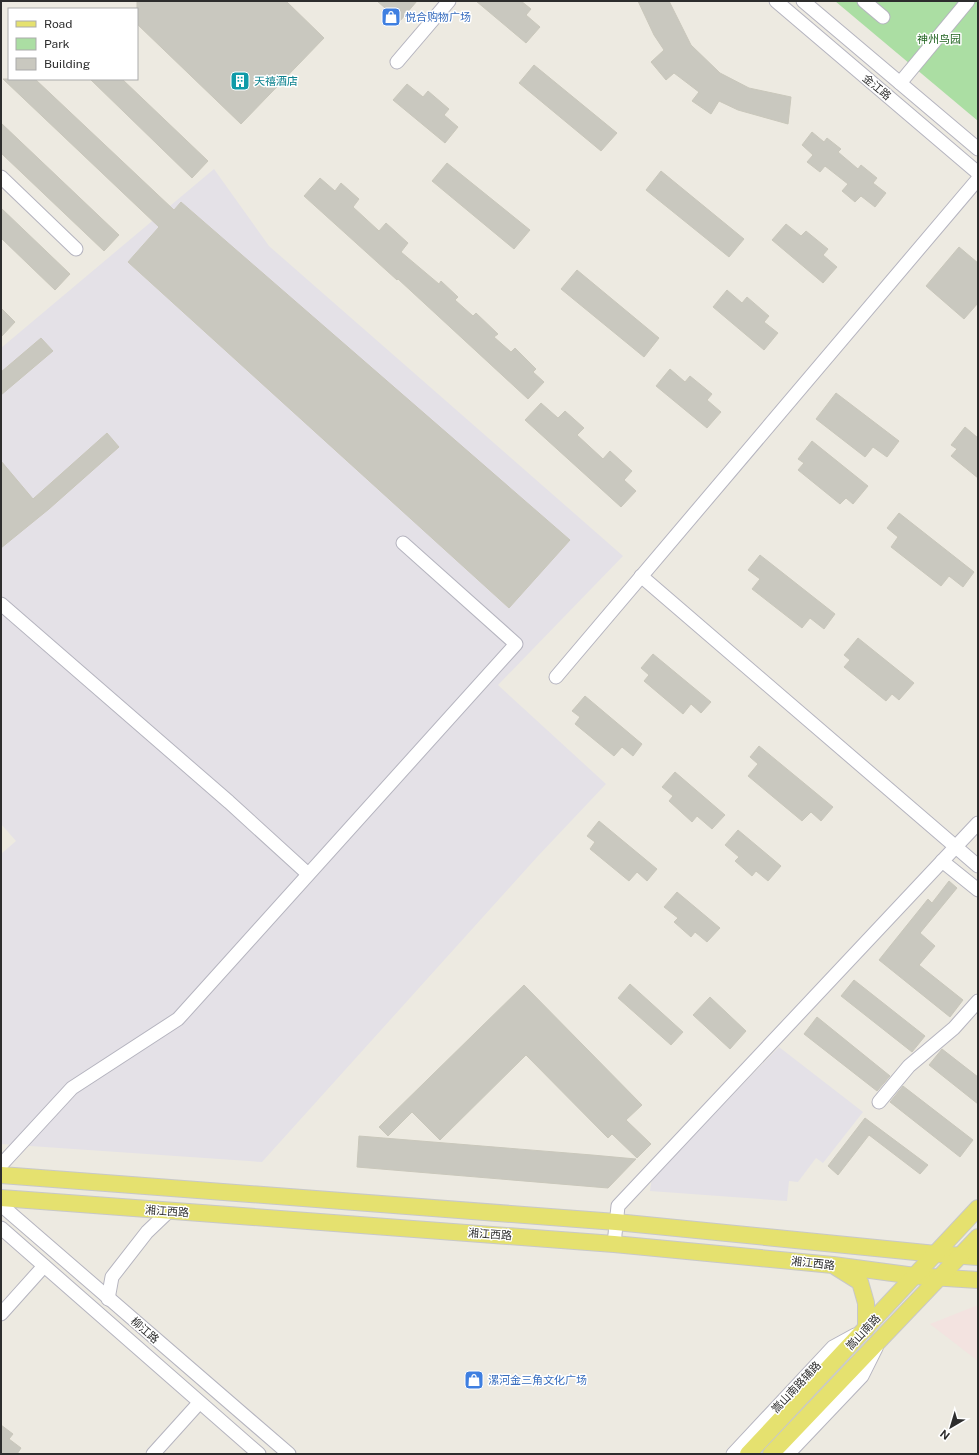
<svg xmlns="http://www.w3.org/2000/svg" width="979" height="1455" font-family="'Public Sans','Noto Sans SC',sans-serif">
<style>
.industrial{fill:#e4e1e7}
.medical{fill:#f3e3e0}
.green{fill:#abdea3}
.building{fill:#c9c8bf;stroke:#c9c7bb}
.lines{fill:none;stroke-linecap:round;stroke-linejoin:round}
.minor-casing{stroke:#b5b4bf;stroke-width:15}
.major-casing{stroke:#c8c8c8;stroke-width:18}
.minor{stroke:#fff;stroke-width:13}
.major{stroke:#e5e16f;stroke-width:16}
.labels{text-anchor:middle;stroke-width:3;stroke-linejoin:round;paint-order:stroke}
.shop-label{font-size:11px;fill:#366cbe;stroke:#fff;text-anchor:start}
.park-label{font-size:11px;fill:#236522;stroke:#fff}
.culture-label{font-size:11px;fill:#0d838f;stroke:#fff;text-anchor:start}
.street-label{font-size:11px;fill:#2d2d2d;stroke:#fff}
</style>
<rect width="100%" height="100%" fill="#edeae1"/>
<g class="industrial">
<polygon points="214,169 269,246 623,556 498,685 606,784 538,856 262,1162 1,1144 1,854 16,841 1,824 1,348"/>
<polygon points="779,1047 863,1112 823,1163 816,1158 798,1182 789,1181 787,1201 650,1191 652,1177"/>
</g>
<polygon class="medical" points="978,1305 978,1361 930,1324"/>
<polygon class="green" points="835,1 978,1 978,121"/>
<g class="building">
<polygon points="137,1 286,1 324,38 241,124 137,24"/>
<polygon points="377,1 417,1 400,21"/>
<polygon points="476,1 521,1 531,9 526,15 540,27 526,43"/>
<polygon points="638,1 669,1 691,45 720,73 749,88 791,97 788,124 738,110 719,101 711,114 692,101 699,92 674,73 666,80 651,62 664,50 654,35"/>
<polygon points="534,65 617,133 601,151 519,83"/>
<polygon points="3,79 35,79 174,210 181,202 570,540 509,608 128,262 159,227"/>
<polygon points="90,79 122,79 208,161 192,178"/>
<polygon points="407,84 423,97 428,91 449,109 444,115 458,127 445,143 393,100"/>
<polygon points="1,123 119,235 104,251 1,153"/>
<polygon points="812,132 824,142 827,138 841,149 838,152 858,169 861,165 877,178 873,183 886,193 875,207 861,196 855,202 842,191 848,184 825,166 820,172 807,162 813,155 802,145"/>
<polygon points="447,163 530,230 514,249 432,181"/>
<polygon points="661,171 744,239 729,257 646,190"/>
<polygon points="320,178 335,191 341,183 359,199 353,207 379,231 386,223 408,243 401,252 439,284 441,281 458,297 455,300 473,316 476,313 498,334 494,337 511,352 515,348 536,369 533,372 544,382 528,399 398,279 397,280 304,196"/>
<polygon points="1,208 70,274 55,290 1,238"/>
<polygon points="786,224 801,236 806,231 828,249 823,255 837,267 823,283 772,240"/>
<polygon points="959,247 978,263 978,303 964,319 926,286"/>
<polygon points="577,270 659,338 644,357 561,289"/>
<polygon points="727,290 742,303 747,297 769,316 764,322 778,333 764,350 713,307"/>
<polygon points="1,308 15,322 1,337"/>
<polygon points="41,338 53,351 1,395 1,372"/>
<polygon points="670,369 685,382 690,376 712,394 707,400 721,412 707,428 656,386"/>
<polygon points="836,393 899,441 887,457 873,447 865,457 816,419"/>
<polygon points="541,403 558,418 565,411 584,428 577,435 603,459 610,451 632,471 624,480 636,491 621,507 525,420"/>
<polygon points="965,427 978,438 978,478 951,456 957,449 951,445"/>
<polygon points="107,433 119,447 49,509 1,548 1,461 33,499"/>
<polygon points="812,441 868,486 853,504 846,498 840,504 798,470 804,463 798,459"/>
<polygon points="899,513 974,572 963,587 949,576 941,586 891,547 898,537 887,528"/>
<polygon points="760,555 835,614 824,629 810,618 802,628 752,589 760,579 748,570"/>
<polygon points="858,638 914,683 899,700 892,694 886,701 844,667 850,660 844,655"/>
<polygon points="653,654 711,702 701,713 691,704 683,714 644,681 649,675 641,668"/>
<polygon points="585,696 642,744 633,756 622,747 614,756 575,724 580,717 572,711"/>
<polygon points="759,746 833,807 821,821 811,812 802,821 748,776 758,764 750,757"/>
<polygon points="675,772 725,815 712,829 697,816 692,822 669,801 673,796 662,787"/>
<polygon points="599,821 657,869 647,881 637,872 629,881 590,849 595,842 587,836"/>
<polygon points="738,830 781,866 768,881 756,871 752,876 735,861 739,857 725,845"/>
<polygon points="949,881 957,888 920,933 935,946 919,965 963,1000 950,1017 879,960 928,899 932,903"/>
<polygon points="677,892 720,928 707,942 695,932 691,937 674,922 678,918 664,907"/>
<polygon points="854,980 925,1036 912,1052 841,996"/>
<polygon points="630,984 683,1032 671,1045 618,998"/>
<polygon points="524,985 642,1105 626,1120 651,1144 637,1158 612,1134 608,1138 526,1055 440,1140 412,1112 388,1136 379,1127"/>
<polygon points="710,997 746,1031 730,1049 693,1015"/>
<polygon points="817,1017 890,1076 877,1091 804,1034"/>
<polygon points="942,1049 978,1077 978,1104 929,1065"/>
<polygon points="903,1086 973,1140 960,1157 890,1102"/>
<polygon points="865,1118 928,1165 920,1174 869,1135 838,1175 828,1166"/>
<polygon points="359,1136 592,1155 636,1159 608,1188 357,1167"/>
<polygon points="1,1425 13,1434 9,1439 21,1448 17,1454 1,1454"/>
</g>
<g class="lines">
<defs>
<g id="minor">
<polyline points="776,1 978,173"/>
<polyline points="803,1 978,149"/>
<polyline points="864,1 883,17"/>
<polyline points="397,62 449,1"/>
<polyline points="900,83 968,1"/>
<polyline points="1,177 76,249"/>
<polyline points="641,576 978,866"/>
<polyline points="1,604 229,802 308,874"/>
<polyline points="556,677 978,179"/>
<polyline points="942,861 978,890"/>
<polyline points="879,1102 909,1066 954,1028 978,1001"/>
<polyline points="1,1165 72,1088 178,1019 516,644 403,543"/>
<polyline points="1,1205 289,1454"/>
<polyline points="1,1228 259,1454"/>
<polyline points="614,1244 618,1206 978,823"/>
<polyline points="108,1299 112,1277 147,1232 169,1211"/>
<polyline points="1,1314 44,1266"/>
<polyline points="153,1454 199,1403"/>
<polyline points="733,1454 833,1347 855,1335"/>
<polyline points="788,1454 862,1376 876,1348"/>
</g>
<g id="major">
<polyline points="1,1175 616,1222 936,1254 978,1257"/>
<polyline points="1,1198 614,1244 833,1265 915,1276 978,1280"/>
<polyline points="836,1267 860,1282 866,1303 866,1329"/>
<polyline points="748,1454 978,1208"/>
<polyline points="771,1454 978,1237"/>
</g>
</defs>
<use href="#minor" class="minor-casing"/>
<use href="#major" class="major-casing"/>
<use href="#minor" class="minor"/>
<use href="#major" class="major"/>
</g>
<defs>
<symbol id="shop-square" viewBox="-11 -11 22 22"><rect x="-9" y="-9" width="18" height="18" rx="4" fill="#3f7fe0" stroke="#fff"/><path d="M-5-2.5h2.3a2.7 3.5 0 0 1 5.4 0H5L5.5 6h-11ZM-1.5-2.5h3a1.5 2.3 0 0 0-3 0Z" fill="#fff"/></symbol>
<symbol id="building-square" viewBox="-11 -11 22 22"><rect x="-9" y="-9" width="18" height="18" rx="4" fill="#0f9aa8" stroke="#fff"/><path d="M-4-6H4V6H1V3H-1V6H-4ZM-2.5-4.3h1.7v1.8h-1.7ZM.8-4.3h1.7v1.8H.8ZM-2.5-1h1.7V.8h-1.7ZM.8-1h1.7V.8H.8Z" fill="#fff"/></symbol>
</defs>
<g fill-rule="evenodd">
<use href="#shop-square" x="380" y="6" width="22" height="22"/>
<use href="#building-square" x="229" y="70" width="22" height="22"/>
<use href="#shop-square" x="463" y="1369" width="22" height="22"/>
</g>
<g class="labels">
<g class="shop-label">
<text x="405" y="21">悦合购物广场</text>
<text x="488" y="1384">漯河金三角文化广场</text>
</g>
<g class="park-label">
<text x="939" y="43">神州鸟园</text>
</g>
<g class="culture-label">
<text x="254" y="85">天禧酒店</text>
</g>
<g class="street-label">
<text transform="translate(877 87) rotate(40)" y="4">金江路</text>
<text transform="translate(167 1211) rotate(4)" y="4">湘江西路</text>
<text transform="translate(490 1234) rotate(4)" y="4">湘江西路</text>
<text transform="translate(813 1263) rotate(6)" y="4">湘江西路</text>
<text transform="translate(145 1330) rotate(41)" y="4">柳江路</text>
<text transform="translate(863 1332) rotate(-47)" y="4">嵩山南路</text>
<text transform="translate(796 1387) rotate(-47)" y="4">嵩山南路辅路</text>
</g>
</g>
<rect width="979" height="1455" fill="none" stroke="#2d2d2d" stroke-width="4"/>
<rect x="8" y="8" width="130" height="72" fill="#ffffff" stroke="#ababab"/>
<rect x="16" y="21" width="20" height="6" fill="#e5e16f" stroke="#ababab"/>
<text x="44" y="28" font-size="12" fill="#2d2d2d">Road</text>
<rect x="16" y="38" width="20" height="12" fill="#abdea3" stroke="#ababab"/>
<text x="44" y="48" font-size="12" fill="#2d2d2d">Park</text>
<rect x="16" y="58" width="20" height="12" fill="#c9c8bf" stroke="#ababab"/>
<text x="44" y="68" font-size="12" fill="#2d2d2d">Building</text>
<g transform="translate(951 1427) rotate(218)" stroke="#ffffff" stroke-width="3" paint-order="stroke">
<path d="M0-3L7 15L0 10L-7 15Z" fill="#2d2d2d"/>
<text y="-6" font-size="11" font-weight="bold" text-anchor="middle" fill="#2d2d2d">N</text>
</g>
</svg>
